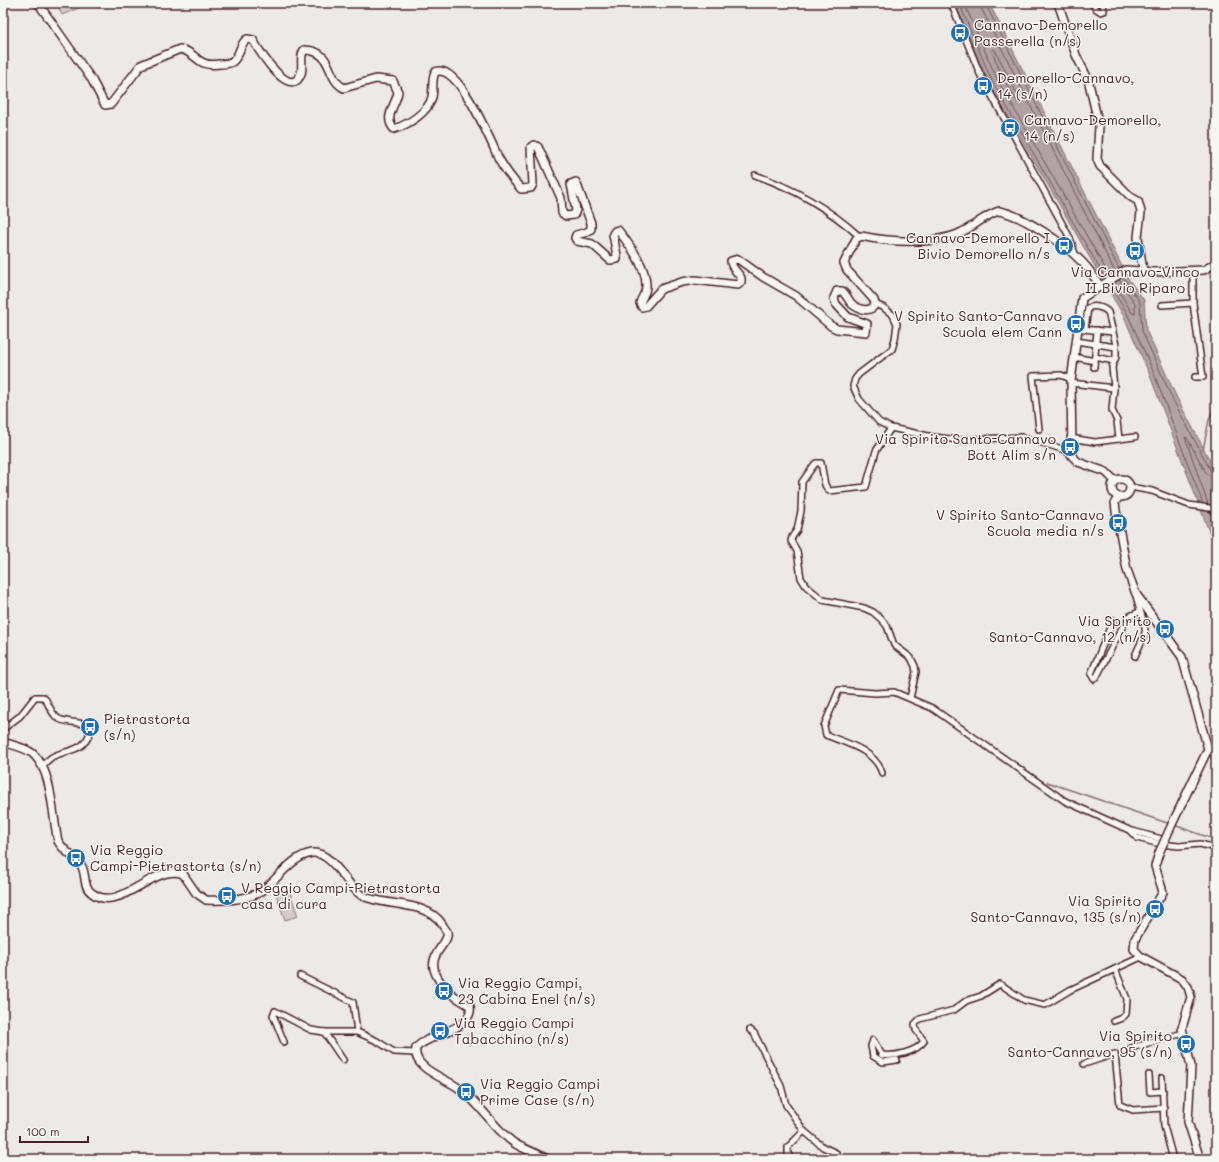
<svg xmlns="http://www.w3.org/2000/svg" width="1219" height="1162" font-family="Mali,sans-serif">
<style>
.green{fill:#d4cbca;stroke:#8f757a}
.water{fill:#b1a2a3;stroke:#886e73}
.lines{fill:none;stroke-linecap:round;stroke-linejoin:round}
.shore{stroke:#73535b;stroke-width:1}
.stream{stroke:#886e73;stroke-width:1.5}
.street-casing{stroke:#4a1f2b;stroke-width:8}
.secondary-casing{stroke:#4a1f2b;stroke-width:10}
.street{stroke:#f6f6f2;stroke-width:5}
.secondary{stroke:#f6f6f2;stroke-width:7}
.secondary-bridge-casing{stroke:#4a1f2b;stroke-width:10;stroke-linecap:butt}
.secondary-bridge{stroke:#f6f6f2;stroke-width:7}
.labels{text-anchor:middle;stroke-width:3;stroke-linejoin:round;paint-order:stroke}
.poi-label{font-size:14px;fill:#4a1f2b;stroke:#f6f6f2;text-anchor:start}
</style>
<rect width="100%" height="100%" fill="#ece9e6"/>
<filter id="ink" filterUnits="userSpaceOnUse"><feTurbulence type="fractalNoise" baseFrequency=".025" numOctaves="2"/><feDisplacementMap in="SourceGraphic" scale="8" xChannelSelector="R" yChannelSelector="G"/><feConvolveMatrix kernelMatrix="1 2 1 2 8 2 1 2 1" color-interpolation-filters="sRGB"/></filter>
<g filter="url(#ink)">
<g class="green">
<polygon points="57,3 87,3 88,4 62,15"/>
<polygon points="289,890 298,916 285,920 276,894"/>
</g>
<polygon class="water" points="955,3 989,3 1129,280 1144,300 1146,330 1177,398 1216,472 1216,550 1149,373 1123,315 989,83"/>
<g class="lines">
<g class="shore">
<polyline points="959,3 992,81 1105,278"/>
<polyline points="964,3 997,79 1109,275"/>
<polyline points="980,3 981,8 1115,272"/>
<polyline points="985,3 1119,269"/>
<polygon points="993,49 995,50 1019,98 1018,101 1016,100 1002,76 992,51"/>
<polyline points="1123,277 1140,302 1142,331 1173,400 1211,471 1216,473"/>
<polyline points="1114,283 1132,313 1135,314 1135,303 1119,280"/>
<polyline points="1110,286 1127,313 1153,371 1203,504"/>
<polyline points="1208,504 1185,437 1187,438 1207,474 1216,478"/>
</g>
<g class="stream">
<polyline points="1203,450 1209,420 1216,402"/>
<polyline points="1047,782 1170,824"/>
<polyline points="1174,825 1216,840"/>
</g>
<defs>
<g id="street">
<polyline points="951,3 980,74 1070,238 1075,254"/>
<polyline points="1092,3 1095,8 1101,12 1104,11 1103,3"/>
<path d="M755,175c38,13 74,34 104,61"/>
<polyline points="1193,270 1193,303 1203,377 1195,377"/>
<polyline points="875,304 884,308 893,315 897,324 895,339 892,349 859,374 855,379 853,386 859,399 879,422 891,428 933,437 959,440 1023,437 1065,450 1072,456"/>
<polyline points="1162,305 1193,303"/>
<polyline points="1083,329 1113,332"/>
<path d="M1085,329l3,-21c6,-3 15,-1 20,4l8,33v12l-4,10 2,21 -2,22 5,11 2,18 16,-2"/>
<polyline points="1076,341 1116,347"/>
<polyline points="1074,357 1095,361"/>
<polyline points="1095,357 1114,361"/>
<polyline points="1094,367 1097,330"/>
<polyline points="1071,383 1114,388"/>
<polyline points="891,428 876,451 866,487 829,491 825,485 821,463 816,463 814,465 802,482 801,511 797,530 792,537 791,541 797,551 801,578 806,586 823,600 864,608 873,612 881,619 887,626 894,645 911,658 915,666 916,672 910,698"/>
<polyline points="1039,429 1033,376 1061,375 1071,379"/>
<polyline points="1070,438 1095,442 1119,439"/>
<polyline points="1130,487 1152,491 1189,505 1216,509"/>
<polyline points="1113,620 1091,674 1094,679 1096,678 1125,622 1128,617 1139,612"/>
<path d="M1135,656c3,-8 8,-16 10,-23 2,-5 -8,-30 -9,-38"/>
<path d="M3,729l17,-13 15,-19h8l3,3c12,26 14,19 39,24 4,3 5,6 4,11 -6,17 -24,15 -37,22 -4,3 -7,5 -9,9"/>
<polyline points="1208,749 1216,756"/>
<path d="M882,773c-7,-23 -36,-30 -56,-38l-2,-9 15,-36 36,3 19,-1 38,16 133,93 64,29 36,10"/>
<polyline points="1130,831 1137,838 1160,844 1179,846 1200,844 1216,848"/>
<polyline points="300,976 353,1002 357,1032 377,1041 394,1052 415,1053"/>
<polyline points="1114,1021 1122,1018 1126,1014 1127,999 1115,969"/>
<polyline points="750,1030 754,1033 781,1086 786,1105 804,1131 788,1147 788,1155 792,1159"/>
<polyline points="324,1032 343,1060"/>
<polyline points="284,1042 273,1015 275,1011 311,1030 324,1032 357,1032"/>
<polyline points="1131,1048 1183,1033"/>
<path d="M897,1060l-14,2 -10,-6 -2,-10 2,-6 9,15c12,2 35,-3 42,-14l-8,-11 -1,-6 5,-5 34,-9 12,-9 15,-5 19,-12 24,16 21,5 25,-15 71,-33"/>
<polyline points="1084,1064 1115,1054 1120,1105 1133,1110 1164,1108"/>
<polyline points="1149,1075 1150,1092 1163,1091"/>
<polyline points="1162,1078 1164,1126 1173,1159"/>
<polyline points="804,1131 823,1147 836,1153"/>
<polyline points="1192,1159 1199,1157"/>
</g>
<g id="secondary">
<path d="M38,3l54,77 13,25 6,-1 30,-39 39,-16c17,3 17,19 39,15 4,0 9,0 13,-2 8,-5 7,-18 15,-23l6,1c5,9 32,53 45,39 8,-8 0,-21 6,-29 30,0 21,28 40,38l32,-9 17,2 5,11c-2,13 -15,25 -4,37 13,-4 35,-17 38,-32 2,-8 -1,-16 3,-25 23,-11 56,70 64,87 6,11 14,21 22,30l10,-1 2,-4 -2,-37 3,-2 4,2 2,4 21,47 1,15 4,3 8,-1 2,-5 -5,-26 5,-2 15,41v6l-4,3 -11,3 -1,3 2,3 15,3 18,16 7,-1v-3l-4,-22 2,-3 3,-1c11,14 33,42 27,62 -1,3 -4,7 -5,11l2,4 4,-1 15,-17 21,-7 13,-2 43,5 3,-3v-4c-4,-7 -10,-10 -10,-17l7,-2 25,18 33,19 35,30 6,3 29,3 1,-8 -19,-7 -12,-13 -2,-6 3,-7h5c5,4 6,9 10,13 7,6 19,9 23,0l-1,-4 -27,-30 -3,-7 12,-24 5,-3c27,6 76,9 101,-4 13,-6 23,-17 37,-21 24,4 67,34 84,52 7,7 12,15 17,23"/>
<polyline points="1058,3 1076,55 1088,79 1099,126 1097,159 1100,166 1131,197 1138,201 1141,212 1138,237 1143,271"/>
<circle cx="1121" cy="488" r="9"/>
<polyline points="1115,481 1106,472 1078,462 1072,456 1071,381 1082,298 1126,270 1153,272 1204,270 1216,263"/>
<polyline points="1119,497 1115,502 1116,511 1127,570 1136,594 1182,657 1208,749 1174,820"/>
<path d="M3,742c9,3 21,5 29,11 21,17 20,63 26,88 6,11 16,15 23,24 6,9 1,21 11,28 28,22 62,-31 91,-19l13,19 10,7c16,1 42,0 56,-9 15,-11 30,-35 50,-38 20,-2 34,32 49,42 22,12 66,5 81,29 1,2 4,6 5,8 4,15 -33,24 1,59 6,6 15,10 22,15 4,25 -42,27 -54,42 -4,21 30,30 44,41 21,15 34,40 54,54 11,7 23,10 33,16"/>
<polyline points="1159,853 1155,866 1163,892 1135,939 1134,949 1140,956 1182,979 1188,987 1191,997 1182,1028 1191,1066 1188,1122 1200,1159"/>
</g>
</defs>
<use href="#street" class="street-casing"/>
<use href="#secondary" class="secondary-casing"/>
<use href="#street" class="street"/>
<use href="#secondary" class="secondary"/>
<defs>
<polyline id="secondary-bridge" points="1159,853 1174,820"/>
</defs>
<use href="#secondary-bridge" class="secondary-bridge-casing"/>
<use href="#secondary-bridge" class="secondary-bridge"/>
</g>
</g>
<defs>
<symbol id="bus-disc" viewBox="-11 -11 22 22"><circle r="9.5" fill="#1f6fb2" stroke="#f6f6f2"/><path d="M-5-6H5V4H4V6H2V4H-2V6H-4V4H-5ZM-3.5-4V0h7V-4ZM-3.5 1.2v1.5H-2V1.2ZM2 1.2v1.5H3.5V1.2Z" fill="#fff"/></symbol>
</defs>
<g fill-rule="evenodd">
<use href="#bus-disc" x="949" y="22" width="22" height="22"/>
<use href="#bus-disc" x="972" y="75" width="22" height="22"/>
<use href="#bus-disc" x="999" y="117" width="22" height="22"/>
<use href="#bus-disc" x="1053" y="235" width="22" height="22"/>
<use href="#bus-disc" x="1124" y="240" width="22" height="22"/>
<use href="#bus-disc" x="1065" y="313" width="22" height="22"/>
<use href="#bus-disc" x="1059" y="436" width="22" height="22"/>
<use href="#bus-disc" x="1107" y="512" width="22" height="22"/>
<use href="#bus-disc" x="1154" y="618" width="22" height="22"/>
<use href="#bus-disc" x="79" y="716" width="22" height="22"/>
<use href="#bus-disc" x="65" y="847" width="22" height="22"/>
<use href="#bus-disc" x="216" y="885" width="22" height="22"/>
<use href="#bus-disc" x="1144" y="898" width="22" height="22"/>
<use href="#bus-disc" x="433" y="980" width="22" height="22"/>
<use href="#bus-disc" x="429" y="1020" width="22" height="22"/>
<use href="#bus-disc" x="1175" y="1033" width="22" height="22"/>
<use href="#bus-disc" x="455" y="1081" width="22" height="22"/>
</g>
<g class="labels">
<g class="poi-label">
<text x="974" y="30">Cannavo-Demorello<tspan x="974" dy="16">Passerella (n/s)</tspan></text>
<text x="997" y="83">Demorello-Cannavo,<tspan x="997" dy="16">14 (s/n)</tspan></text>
<text x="1024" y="125">Cannavo-Demorello,<tspan x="1024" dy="16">14 (n/s)</tspan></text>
<text x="1050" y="243" text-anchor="end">Cannavo-Demorello I<tspan x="1050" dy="16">Bivio Demorello n/s</tspan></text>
<text x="1135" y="277" text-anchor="middle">Via Cannavo-Vinco<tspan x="1135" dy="16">II Bivio Riparo</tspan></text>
<text x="1062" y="321" text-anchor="end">V Spirito Santo-Cannavo<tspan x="1062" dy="16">Scuola elem Cann</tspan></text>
<text x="1056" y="444" text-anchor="end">Via Spirito Santo-Cannavo<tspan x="1056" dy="16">Bott Alim s/n</tspan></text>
<text x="1104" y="520" text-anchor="end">V Spirito Santo-Cannavo<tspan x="1104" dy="16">Scuola media n/s</tspan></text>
<text x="1151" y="626" text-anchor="end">Via Spirito<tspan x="1151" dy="16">Santo-Cannavo, 12 (n/s)</tspan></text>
<text x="104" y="724">Pietrastorta<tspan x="104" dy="16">(s/n)</tspan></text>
<text x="90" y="855">Via Reggio<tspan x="90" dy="16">Campi-Pietrastorta (s/n)</tspan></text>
<text x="241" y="893">V Reggio Campi-Pietrastorta<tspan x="241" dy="16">casa di cura</tspan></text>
<text x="1141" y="906" text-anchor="end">Via Spirito<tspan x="1141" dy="16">Santo-Cannavo, 135 (s/n)</tspan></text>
<text x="458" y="988">Via Reggio Campi,<tspan x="458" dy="16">23 Cabina Enel (n/s)</tspan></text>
<text x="454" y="1028">Via Reggio Campi<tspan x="454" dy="16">Tabacchino (n/s)</tspan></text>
<text x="1172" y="1041" text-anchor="end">Via Spirito<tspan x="1172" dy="16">Santo-Cannavo, 95 (s/n)</tspan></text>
<text x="480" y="1089">Via Reggio Campi<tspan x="480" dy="16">Prime Case (s/n)</tspan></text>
</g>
</g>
<rect width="1219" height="1162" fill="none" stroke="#f6f6f2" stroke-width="16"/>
<rect x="8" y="8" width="1203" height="1146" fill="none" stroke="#4a1f2b" stroke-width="1.5" filter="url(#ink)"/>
<path d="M20 1136v6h68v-6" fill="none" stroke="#4a1f2b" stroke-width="2"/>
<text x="26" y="1136" font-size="12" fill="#4a1f2b" stroke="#f6f6f2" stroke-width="3" paint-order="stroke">100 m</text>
</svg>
